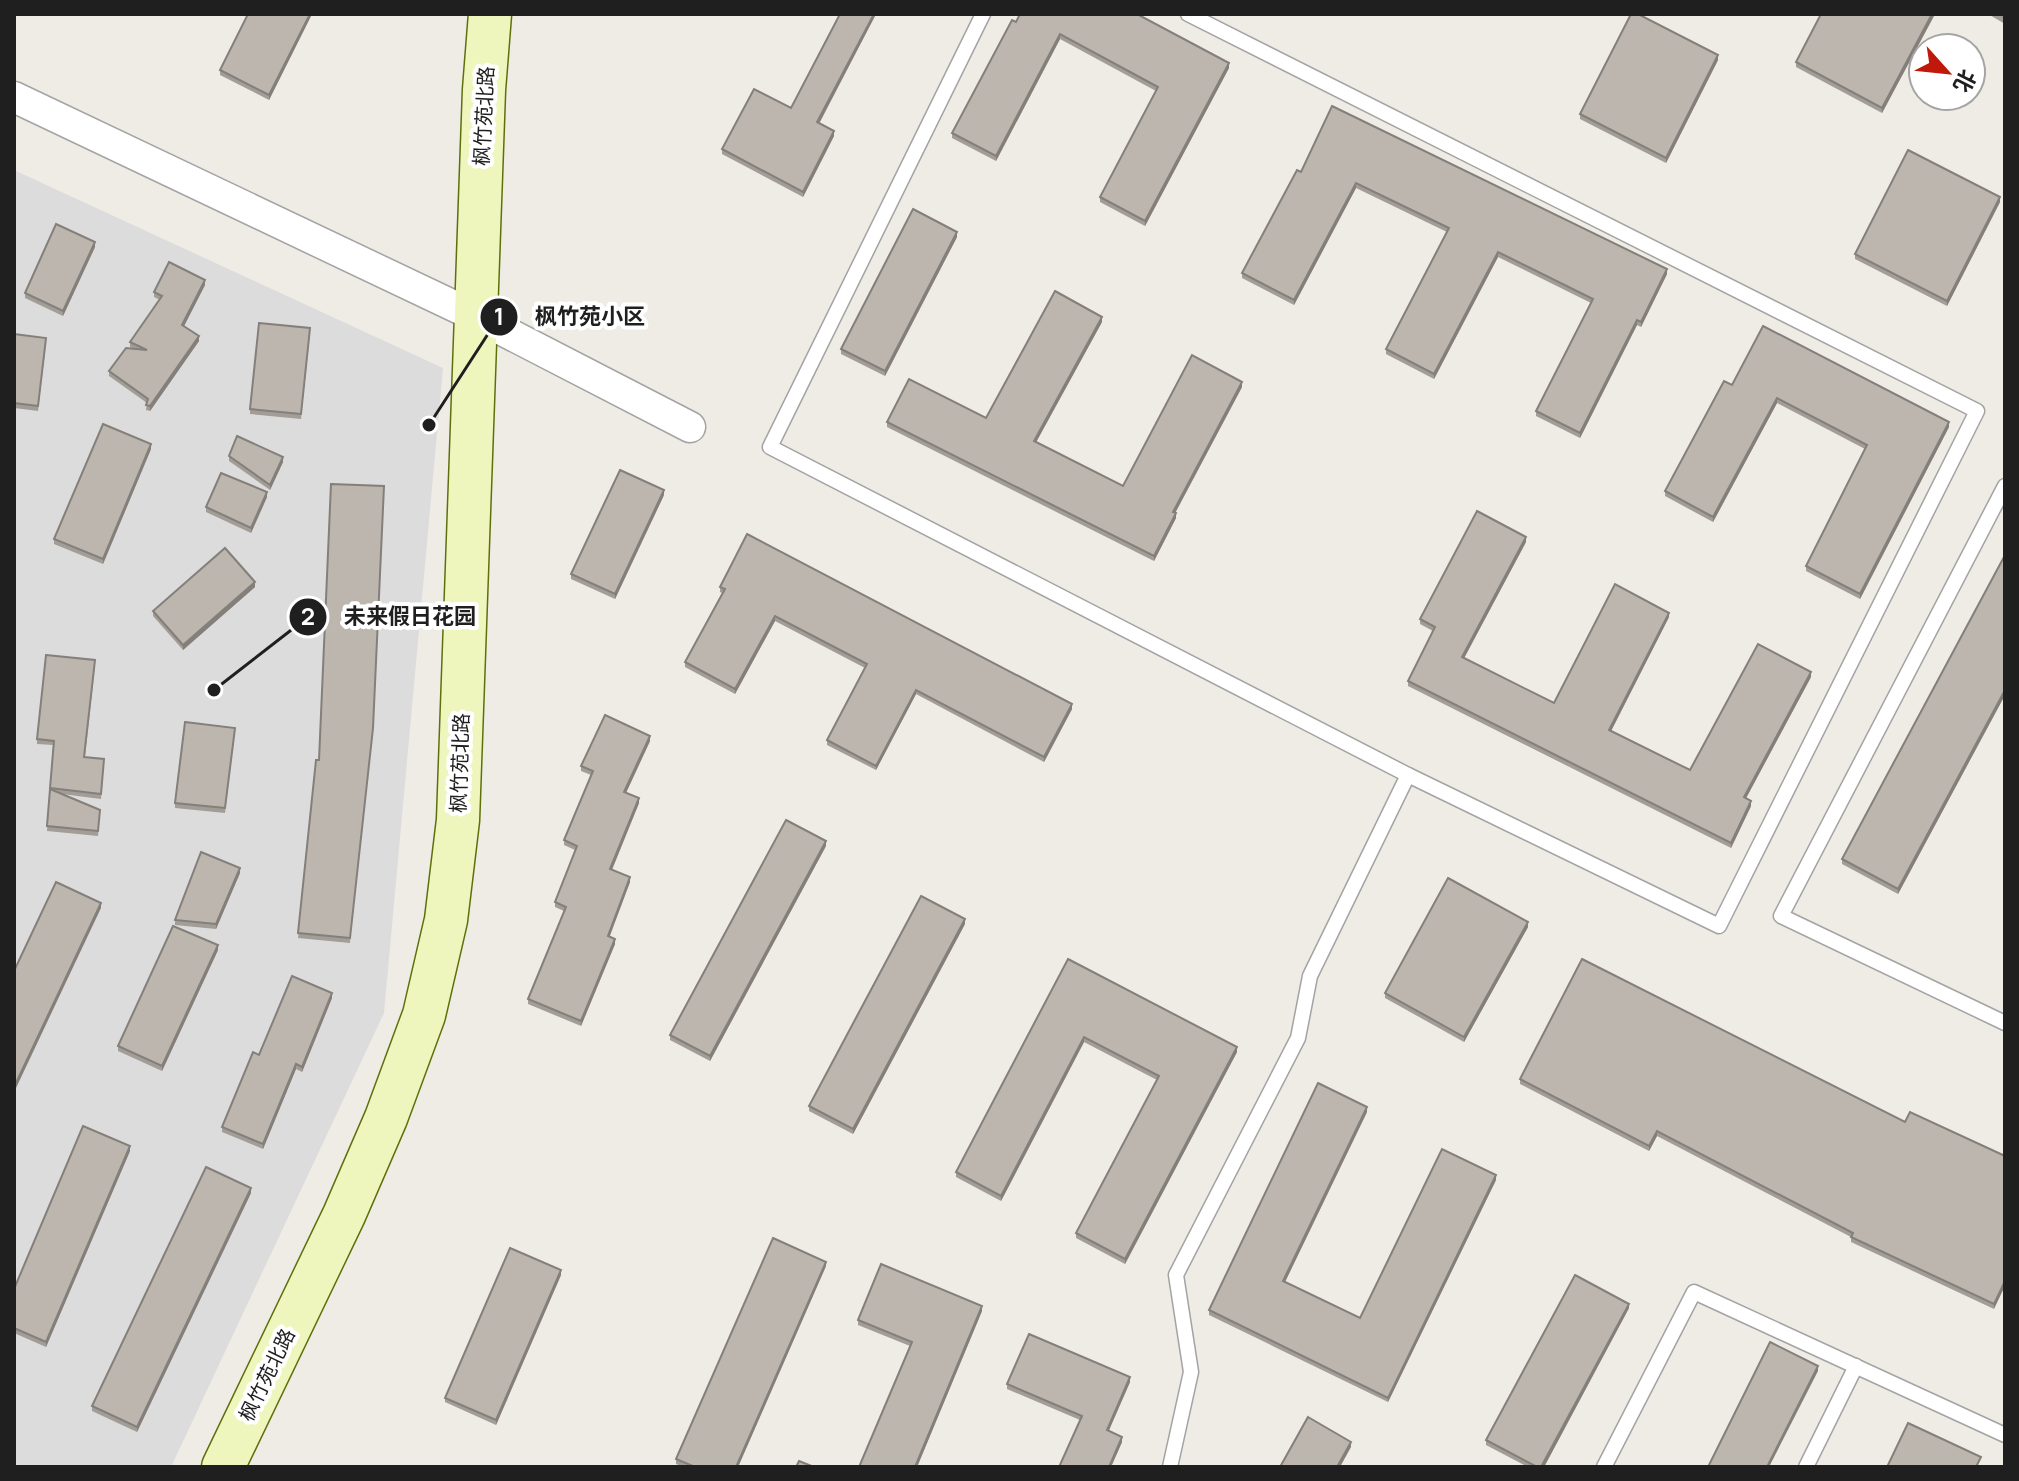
<svg xmlns="http://www.w3.org/2000/svg" width="2019" height="1481" font-family="Manrope,'Noto Sans SC',sans-serif">
<style>
.residential{fill:#dddcdc}
.lines{fill:none;stroke-linecap:round;stroke-linejoin:round}
.lane-casing{stroke:#a3a3a3;stroke-width:17}
.street-casing{stroke:#a3a3a3;stroke-width:33}
.secondary-casing{stroke:#5e700b;stroke-width:45}
.lane{stroke:#fff;stroke-width:14}
.street{stroke:#fff;stroke-width:30}
.secondary{stroke:#eff6bd;stroke-width:42}
.wall{fill:#a29d96}
.shaded-wall{fill:#847f7a}
.building{fill:#bcb6af;stroke:#847f7a;stroke-width:2}
.labels{text-anchor:middle;stroke-width:8;stroke-linejoin:round;paint-order:stroke}
.street-label{font-size:20px;fill:#1f1f1f;stroke:#fff}
.leader{fill:none;stroke:#1f1f1f;stroke-width:3}
.callout-dot{fill:#1f1f1f;stroke:#fff;stroke-width:3}
.mark-label{font-size:24px;text-anchor:middle;font-weight:bold;fill:#fff}
.callout-label{font-size:22px;text-anchor:middle;font-weight:bold;fill:#1f1f1f;stroke:#fff;stroke-width:8;stroke-linejoin:round;paint-order:stroke}
</style>
<rect width="100%" height="100%" fill="#efece5"/>
<polygon class="residential" points="14,170 443,368 384,1013 171,1467 14,1467"/>
<g class="lines">
<defs>
<g id="lane">
<polyline points="983,14 770,447 1408,775 1719,926 1977,411 1188,14"/>
<polyline points="2005,486 1781,916 2005,1023"/>
<polyline points="1170,1467 1191,1372 1176,1275 1298,1038 1310,976 1408,775"/>
<polyline points="1604,1467 1694,1292 2005,1435"/>
<polyline points="1806,1467 1856,1366"/>
</g>
<polyline id="street" points="14,97 475,316 690,427"/>
<polyline id="secondary" points="223,1467 344,1215 386,1118 424,1015 446,920 458,820 484,90 490,14"/>
</defs>
<use href="#lane" class="lane-casing"/>
<use href="#street" class="street-casing"/>
<use href="#secondary" class="secondary-casing"/>
<use href="#lane" class="lane"/>
<use href="#street" class="street"/>
<use href="#secondary" class="secondary"/>
</g>
<g class="wall">
<polygon points="248,14 312,14 269,100 220,75 220,70"/>
<polygon points="840,14 876,14 819,124 834,136 803,197 722,154 722,149 791,108"/>
<polygon points="1935,14 1882,113 1796,67 1796,62"/>
<polygon points="1988,14 2005,14 2005,24"/>
<polygon points="1016,22 1229,68 1145,226 1100,202 1100,197 1156,91 1060,39 996,161 952,138 952,133"/>
<polygon points="1718,60 1666,163 1580,119 1580,114"/>
<polygon points="1332,106 1667,274 1641,327 1637,325 1580,438 1536,416 1536,411 1591,303 1498,257 1434,379 1386,354 1386,349 1447,232 1356,188 1294,305 1242,278 1242,273 1301,172"/>
<polygon points="2000,202 1947,306 1855,259 1855,254"/>
<polygon points="957,237 885,376 841,354 841,349"/>
<polygon points="95,247 63,316 25,298 25,293"/>
<polygon points="205,285 184,326 199,341 150,411 146,410 147,403 109,376 109,371 133,349 130,347 130,342 160,300 154,297 154,292"/>
<polygon points="1102,322 1036,442 1123,486 1242,387 1175,513 1176,518 1154,561 887,427 887,422 986,418"/>
<polygon points="310,333 301,419 250,414 250,409"/>
<polygon points="14,334 46,343 38,411 14,408"/>
<polygon points="1732,385 1949,427 1860,599 1806,571 1806,566 1865,449 1777,403 1713,522 1665,496 1665,491"/>
<polygon points="151,449 103,564 54,544 54,539"/>
<polygon points="229,456 283,462 270,490 229,461"/>
<polygon points="384,486 350,943 298,938 319,760"/>
<polygon points="664,495 615,599 571,579 571,574"/>
<polygon points="267,497 251,533 206,512 206,507"/>
<polygon points="1526,542 1464,658 1554,703 1669,617 1611,731 1690,770 1811,677 1746,798 1751,806 1731,848 1408,686 1408,681 1433,631 1420,624 1420,619"/>
<polygon points="2005,555 2005,695 1898,894 1842,864 1842,859"/>
<polygon points="255,587 183,650 153,616 153,611"/>
<polygon points="720,587 1072,709 1044,762 916,694 876,770 827,745 827,740 865,668 775,621 735,694 685,667 685,662 722,593 720,592"/>
<polygon points="95,665 85,757 104,759 101,799 62,794 100,810 98,836 47,831 53,745 37,744 37,739"/>
<polygon points="235,728 225,813 175,808 175,803"/>
<polygon points="650,741 626,793 639,803 612,870 630,882 609,936 615,944 581,1026 528,1004 528,999 564,911 555,907 555,902 575,850 564,845 564,840 591,775 581,771 581,766"/>
<polygon points="826,846 710,1061 670,1040 670,1035"/>
<polygon points="240,873 216,929 175,925 175,920"/>
<polygon points="965,924 853,1134 809,1111 809,1106"/>
<polygon points="1528,927 1464,1042 1385,998 1385,993"/>
<polygon points="218,950 162,1071 118,1051 118,1046"/>
<polygon points="1068,959 1237,1052 1125,1264 1076,1238 1076,1233 1157,1080 1084,1042 1001,1201 956,1177 956,1172"/>
<polygon points="332,998 302,1072 296,1069 263,1149 222,1132 222,1127 259,1055"/>
<polygon points="1520,1079 1905,1122 2005,1156 1994,1309 1851,1242 1851,1237 1657,1136 1649,1151 1520,1084"/>
<polygon points="1367,1112 1285,1282 1360,1318 1496,1180 1388,1402 1209,1315 1209,1310"/>
<polygon points="130,1151 46,1347 14,1333 14,1289"/>
<polygon points="251,1193 137,1432 92,1411 92,1406"/>
<polygon points="826,1266 738,1467 684,1467 676,1464 676,1459"/>
<polygon points="561,1275 496,1425 445,1402 445,1398"/>
<polygon points="1629,1308 1544,1467 1528,1467 1486,1445 1486,1440"/>
<polygon points="982,1311 917,1467 859,1467 910,1346 858,1325 858,1320"/>
<polygon points="1130,1382 1108,1431 1122,1442 1111,1467 1059,1467 1080,1420 1007,1389 1007,1384"/>
</g>
<g class="shaded-wall">
<polygon points="310,14 312,14 269,100 269,95"/>
<polygon points="874,14 876,14 817,127 817,122"/>
<polygon points="1932,14 1935,14 1882,113 1882,108"/>
<polygon points="1060,34 1060,39 996,161 996,156"/>
<polygon points="1718,55 1718,60 1666,163 1666,158"/>
<polygon points="1229,63 1229,68 1145,226 1145,221"/>
<polygon points="834,131 834,136 803,197 803,192"/>
<polygon points="1356,183 1356,188 1294,305 1294,300"/>
<polygon points="2000,197 2000,202 1947,306 1947,301"/>
<polygon points="957,232 957,237 885,376 885,371"/>
<polygon points="95,242 95,247 63,316 63,311"/>
<polygon points="1498,252 1498,257 1434,379 1434,374"/>
<polygon points="1667,269 1667,274 1641,327 1641,322"/>
<polygon points="205,280 205,285 182,330 182,325"/>
<polygon points="1102,317 1102,322 1034,446 1034,441"/>
<polygon points="1637,320 1637,325 1580,438 1580,433"/>
<polygon points="199,336 199,341 150,411 150,406"/>
<polygon points="1242,382 1242,387 1173,517 1173,512"/>
<polygon points="1777,398 1777,403 1713,522 1713,517"/>
<polygon points="1949,422 1949,427 1860,599 1860,594"/>
<polygon points="151,444 151,449 103,564 103,559"/>
<polygon points="283,457 283,462 270,490 270,485"/>
<polygon points="664,490 664,495 615,599 615,594"/>
<polygon points="267,492 267,497 251,533 251,528"/>
<polygon points="1176,513 1176,518 1154,561 1154,556"/>
<polygon points="1526,537 1526,542 1462,662 1462,657"/>
<polygon points="255,582 255,587 183,650 183,645"/>
<polygon points="1669,613 1669,617 1609,735 1609,730"/>
<polygon points="775,616 775,621 735,694 735,689"/>
<polygon points="1811,672 1811,677 1744,802 1744,797"/>
<polygon points="916,690 916,694 876,770 876,766"/>
<polygon points="2005,690 2005,695 1898,894 1898,889"/>
<polygon points="1072,704 1072,709 1044,762 1044,757"/>
<polygon points="650,736 650,741 624,797 624,792"/>
<polygon points="639,798 639,803 610,874 610,869"/>
<polygon points="1751,801 1751,806 1731,848 1731,843"/>
<polygon points="826,841 826,846 710,1061 710,1056"/>
<polygon points="240,868 240,873 216,929 216,924"/>
<polygon points="630,877 630,882 608,941 608,936"/>
<polygon points="101,903 101,908 16,1088 16,1083"/>
<polygon points="965,919 965,924 853,1134 853,1129"/>
<polygon points="1528,922 1528,927 1464,1042 1464,1037"/>
<polygon points="615,939 615,944 581,1026 581,1021"/>
<polygon points="218,945 218,950 162,1071 162,1066"/>
<polygon points="332,993 332,998 302,1072 302,1067"/>
<polygon points="1084,1037 1084,1042 1001,1201 1001,1196"/>
<polygon points="1237,1047 1237,1052 1125,1264 1125,1259"/>
<polygon points="296,1064 296,1069 263,1149 263,1144"/>
<polygon points="1367,1107 1367,1112 1283,1286 1283,1281"/>
<polygon points="1657,1131 1657,1136 1649,1151 1649,1146"/>
<polygon points="130,1146 130,1151 46,1347 46,1342"/>
<polygon points="1496,1175 1496,1180 1388,1402 1388,1398"/>
<polygon points="251,1188 251,1193 137,1432 137,1427"/>
<polygon points="826,1262 826,1266 738,1467 736,1467"/>
<polygon points="561,1270 561,1275 496,1425 496,1420"/>
<polygon points="2005,1281 2005,1286 1994,1309 1994,1304"/>
<polygon points="1629,1304 1629,1308 1544,1467 1541,1467"/>
<polygon points="982,1306 982,1311 917,1467 915,1467"/>
<polygon points="1818,1366 1818,1371 1769,1467 1767,1467"/>
<polygon points="1130,1377 1130,1382 1107,1435 1107,1430"/>
<polygon points="1122,1437 1122,1442 1111,1467 1109,1467"/>
<polygon points="1351,1442 1351,1447 1340,1467 1337,1467"/>
</g>
<g class="building">
<polygon points="248,14 310,14 269,95 220,70"/>
<polygon points="840,14 874,14 817,122 834,131 803,192 722,149 754,89 791,108"/>
<polygon points="1020,14 1137,14 1229,63 1145,221 1100,197 1158,87 1060,34 996,156 952,133 1012,20 1016,22"/>
<polygon points="1631,14 1638,14 1718,55 1666,158 1580,114"/>
<polygon points="1821,14 1932,14 1882,108 1796,62"/>
<polygon points="1332,106 1667,269 1641,322 1637,320 1580,433 1536,411 1593,299 1498,252 1434,374 1386,349 1449,228 1356,183 1294,300 1242,273 1297,170 1301,172"/>
<polygon points="1908,150 2000,197 1947,301 1855,254"/>
<polygon points="913,209 957,232 885,371 841,349"/>
<polygon points="56,224 95,242 63,311 25,293"/>
<polygon points="169,262 205,280 182,325 199,336 150,406 146,405 148,399 109,371 126,348 147,350 130,342 162,296 154,292"/>
<polygon points="1055,291 1102,317 1034,441 1123,486 1192,355 1242,382 1173,512 1176,513 1154,556 887,422 909,379 986,418"/>
<polygon points="259,323 310,328 301,414 250,409"/>
<polygon points="1763,326 1949,422 1860,594 1806,566 1867,445 1777,398 1713,517 1665,491 1724,381 1732,385"/>
<polygon points="14,334 46,338 38,406 14,403"/>
<polygon points="103,424 151,444 103,559 54,539"/>
<polygon points="237,436 283,457 270,485 229,456"/>
<polygon points="620,470 664,490 615,594 571,574"/>
<polygon points="221,473 267,492 251,528 206,507"/>
<polygon points="331,484 384,486 373,728 350,938 298,933 316,760 319,760"/>
<polygon points="1477,511 1526,537 1462,657 1554,703 1615,584 1669,613 1609,730 1690,770 1758,644 1811,672 1744,797 1751,801 1731,843 1408,681 1435,627 1420,619"/>
<polygon points="747,534 1072,704 1044,757 916,690 876,766 827,740 867,664 775,616 735,689 685,662 725,589 720,587"/>
<polygon points="225,548 255,582 183,645 153,611"/>
<polygon points="2005,555 2005,690 1898,889 1842,859"/>
<polygon points="46,655 95,660 84,757 104,759 101,794 50,788 54,741 37,739"/>
<polygon points="605,715 650,736 624,792 639,798 610,869 630,877 608,936 615,939 581,1021 528,999 566,907 555,902 577,846 564,840 593,771 581,766"/>
<polygon points="185,722 235,728 225,808 175,803"/>
<polygon points="50,789 100,810 98,831 47,826"/>
<polygon points="786,820 826,841 710,1056 670,1035"/>
<polygon points="201,852 240,868 216,924 175,920"/>
<polygon points="1448,878 1528,922 1464,1037 1385,993"/>
<polygon points="56,882 101,903 16,1083 14,1082 14,971"/>
<polygon points="921,896 965,919 853,1129 809,1106"/>
<polygon points="173,926 218,945 162,1066 118,1046"/>
<polygon points="1068,959 1237,1047 1125,1259 1076,1233 1159,1076 1084,1037 1001,1196 956,1172"/>
<polygon points="1582,959 1905,1122 1910,1112 2005,1156 2005,1281 1994,1304 1851,1237 1853,1233 1657,1131 1649,1146 1520,1079"/>
<polygon points="292,976 332,993 302,1067 296,1064 263,1144 222,1127 253,1052 259,1055"/>
<polygon points="1318,1083 1367,1107 1283,1281 1360,1318 1442,1149 1496,1175 1388,1398 1209,1310"/>
<polygon points="83,1126 130,1146 46,1342 14,1328 14,1289"/>
<polygon points="206,1167 251,1188 137,1427 92,1406"/>
<polygon points="773,1238 826,1262 736,1467 695,1467 676,1459"/>
<polygon points="510,1248 561,1270 496,1420 445,1398"/>
<polygon points="881,1264 982,1306 915,1467 859,1467 912,1342 858,1320"/>
<polygon points="1575,1275 1629,1304 1541,1467 1537,1467 1486,1440"/>
<polygon points="1029,1334 1130,1377 1107,1430 1122,1437 1109,1467 1059,1467 1082,1416 1007,1384"/>
<polygon points="1770,1342 1818,1366 1767,1467 1708,1467"/>
<polygon points="1308,1417 1351,1442 1337,1467 1280,1467"/>
<polygon points="1908,1423 1981,1457 1976,1467 1887,1467"/>
<polygon points="799,1461 814,1467 796,1467"/>
</g>
<g class="labels">
<g class="street-label">
<text transform="translate(484 116) rotate(-87)" y="7">枫竹苑北路</text>
<text transform="translate(460 763) rotate(-88)" y="7">枫竹苑北路</text>
<text transform="translate(267 1375) rotate(-64)" y="7">枫竹苑北路</text>
</g>
</g>
<path class="leader" d="M429 425L499 317M214 690L308 617"/>
<g class="callout-dot">
<circle cx="429" cy="425" r="8"/>
<circle cx="214" cy="690" r="8"/>
<circle cx="499" cy="317" r="20"/>
<circle cx="308" cy="617" r="20"/>
</g>
<g class="mark-label">
<text x="499" y="325">1</text>
<text x="308" y="625">2</text>
</g>
<g class="callout-label">
<text x="590" y="324">枫竹苑小区</text>
<text x="410" y="624">未来假日花园</text>
</g>
<rect width="2019" height="1481" fill="none" stroke="#1f1f1f" stroke-width="32"/>
<g transform="translate(1947 72) rotate(117)"><circle r="38" fill="#ffffff" stroke="#a5a5a5" stroke-width="2"/>
<path d="M0-6L14 30L0 20L-14 30Z" fill="#c1180c"/>
<text y="-12" font-size="22" font-weight="bold" text-anchor="middle" fill="#1f1f1f">北</text>
</g>
</svg>
